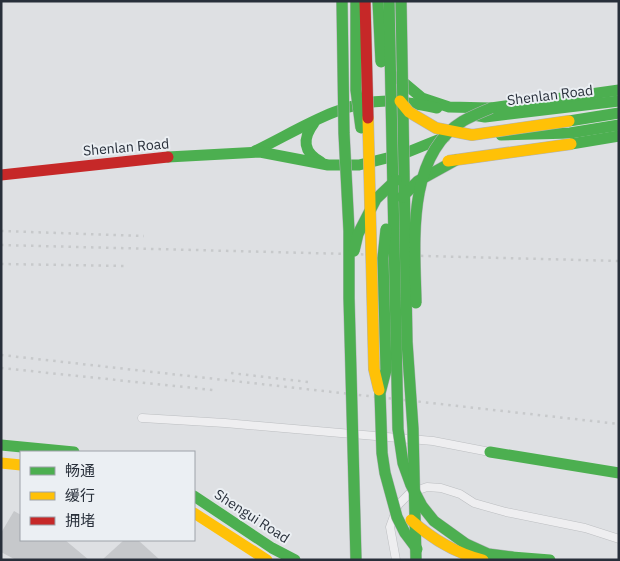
<svg xmlns="http://www.w3.org/2000/svg" width="620" height="561" font-family="'IBM Plex Sans','Noto Sans SC',sans-serif">
<style>
.building{fill:#c6c8cb}
.lines{fill:none;stroke-linecap:round;stroke-linejoin:round}
.street-casing{stroke:#bcbec1;stroke-width:9}
.street{stroke:#eeeef0;stroke-width:8}
.fast{stroke:#4caf50;stroke-width:11}
.slow{stroke:#ffc107;stroke-width:11}
.jam{stroke:#c62828;stroke-width:11}
.rail{stroke:#c7c9cb;stroke-width:2.5;stroke-dasharray:2.5 5;stroke-linecap:butt}
.fast-bridge-casing{stroke:#b1b3b7;stroke-width:12;stroke-linecap:butt}
.slow-bridge-casing{stroke:#b1b3b7;stroke-width:12;stroke-linecap:butt}
.jam-bridge-casing{stroke:#b1b3b7;stroke-width:12;stroke-linecap:butt}
.fast-bridge{stroke:#4caf50;stroke-width:11}
.slow-bridge{stroke:#ffc107;stroke-width:11}
.jam-bridge{stroke:#c62828;stroke-width:11}
.labels{text-anchor:middle;stroke-width:4;stroke-linejoin:round;paint-order:stroke}
.street-label{font-size:14px;fill:#282f3a;stroke:#ebeff3}
</style>
<rect width="100%" height="100%" fill="#dee0e3"/>
<g class="building">
<polygon points="14,511 21,515 21,540 65,540 89,560 16,560 1,552 1,533"/>
<polygon points="124,540 138,540 160,560 102,560"/>
</g>
<g class="lines">
<defs>
<g id="street">
<polyline points="142,418 225,423 433,441 490,452"/>
<polyline points="396,560 390,527 398,505 410,493 427,487 441,488 460,494 474,503 506,512 585,528 619,539"/>
</g>
</defs>
<use href="#street" class="street-casing"/>
<use href="#street" class="street"/>
<g class="fast">
<polyline points="397,77 422,98 449,107 491,108 619,90"/>
<polyline points="473,115 485,117 619,101"/>
<polyline points="569,121 619,113"/>
<path d="M314,123c-12,16 -11,29 7,39"/>
<polyline points="501,135 570,133 619,125"/>
<polyline points="571,144 619,136"/>
<path d="M255,151c42,-20 85,-50 132,-50 17,0 34,4 50,7"/>
<polyline points="168,157 260,152 328,165 359,165 403,154 445,137"/>
<polyline points="1,445 74,452"/>
<polyline points="490,452 619,473"/>
<polyline points="194,496 272,548 295,560"/>
<polyline points="512,557 550,560"/>
</g>
<g class="slow">
<polyline points="1,463 21,465"/>
<polyline points="194,513 267,560"/>
</g>
<polyline class="jam" points="1,175 168,157"/>
<g class="rail">
<polyline points="1,231 144,236"/>
<polyline points="1,245 619,261"/>
<polyline points="1,264 127,266"/>
<polyline points="1,355 619,424"/>
<polyline points="1,368 213,390"/>
<polyline points="231,373 308,382"/>
</g>
<defs>
<g id="fast-bridge">
<polyline points="342,1 344,133 349,231 349,298 356,560"/>
<polyline points="356,1 356,90 361,128"/>
<polyline points="378,1 381,62"/>
<polyline points="389,1 398,429 403,463 411,485 422,506 434,521 466,544 488,554 512,557"/>
<polyline points="401,1 407,342 413,429 416,560"/>
<polyline points="402,197 418,181 456,160"/>
<polyline points="386,229 383,258 386,370 380,393 382,453 385,473 397,517 405,533 417,549"/>
<polyline points="354,251 358,234 376,199 396,180"/>
<path d="M416,303c-1,-58 -11,-147 47,-182 9,-5 19,-9 28,-13"/>
</g>
<g id="slow-bridge">
<polyline points="400,101 409,112 436,128 472,135 569,121"/>
<polyline points="368,118 374,369 379,390"/>
<polyline points="448,161 571,144"/>
<path d="M411,520c21,19 44,33 72,40"/>
</g>
<polyline id="jam-bridge" points="365,1 368,118"/>
</defs>
<use href="#fast-bridge" class="fast-bridge-casing"/>
<use href="#slow-bridge" class="slow-bridge-casing"/>
<use href="#jam-bridge" class="jam-bridge-casing"/>
<use href="#fast-bridge" class="fast-bridge"/>
<use href="#slow-bridge" class="slow-bridge"/>
<use href="#jam-bridge" class="jam-bridge"/>
</g>
<g class="labels">
<g class="street-label">
<text transform="translate(550 95) rotate(-7)" y="5">Shenlan Road</text>
<text transform="translate(126 147) rotate(-5)" y="5">Shenlan Road</text>
<text transform="translate(252 516) rotate(33)" y="5">Shengui Road</text>
</g>
</g>
<rect width="620" height="561" fill="none" stroke="#282f3a" stroke-width="5"/>
<rect x="20" y="451" width="175" height="90" fill="#ebeff3" stroke="#9da2a9"/>
<rect x="30" y="467" width="25" height="8" fill="#4caf50" stroke="#9da2a9"/>
<text x="65" y="476" font-size="15" fill="#282f3a">畅通</text>
<rect x="30" y="492" width="25" height="8" fill="#ffc107" stroke="#9da2a9"/>
<text x="65" y="501" font-size="15" fill="#282f3a">缓行</text>
<rect x="30" y="517" width="25" height="8" fill="#c62828" stroke="#9da2a9"/>
<text x="65" y="526" font-size="15" fill="#282f3a">拥堵</text>
</svg>
